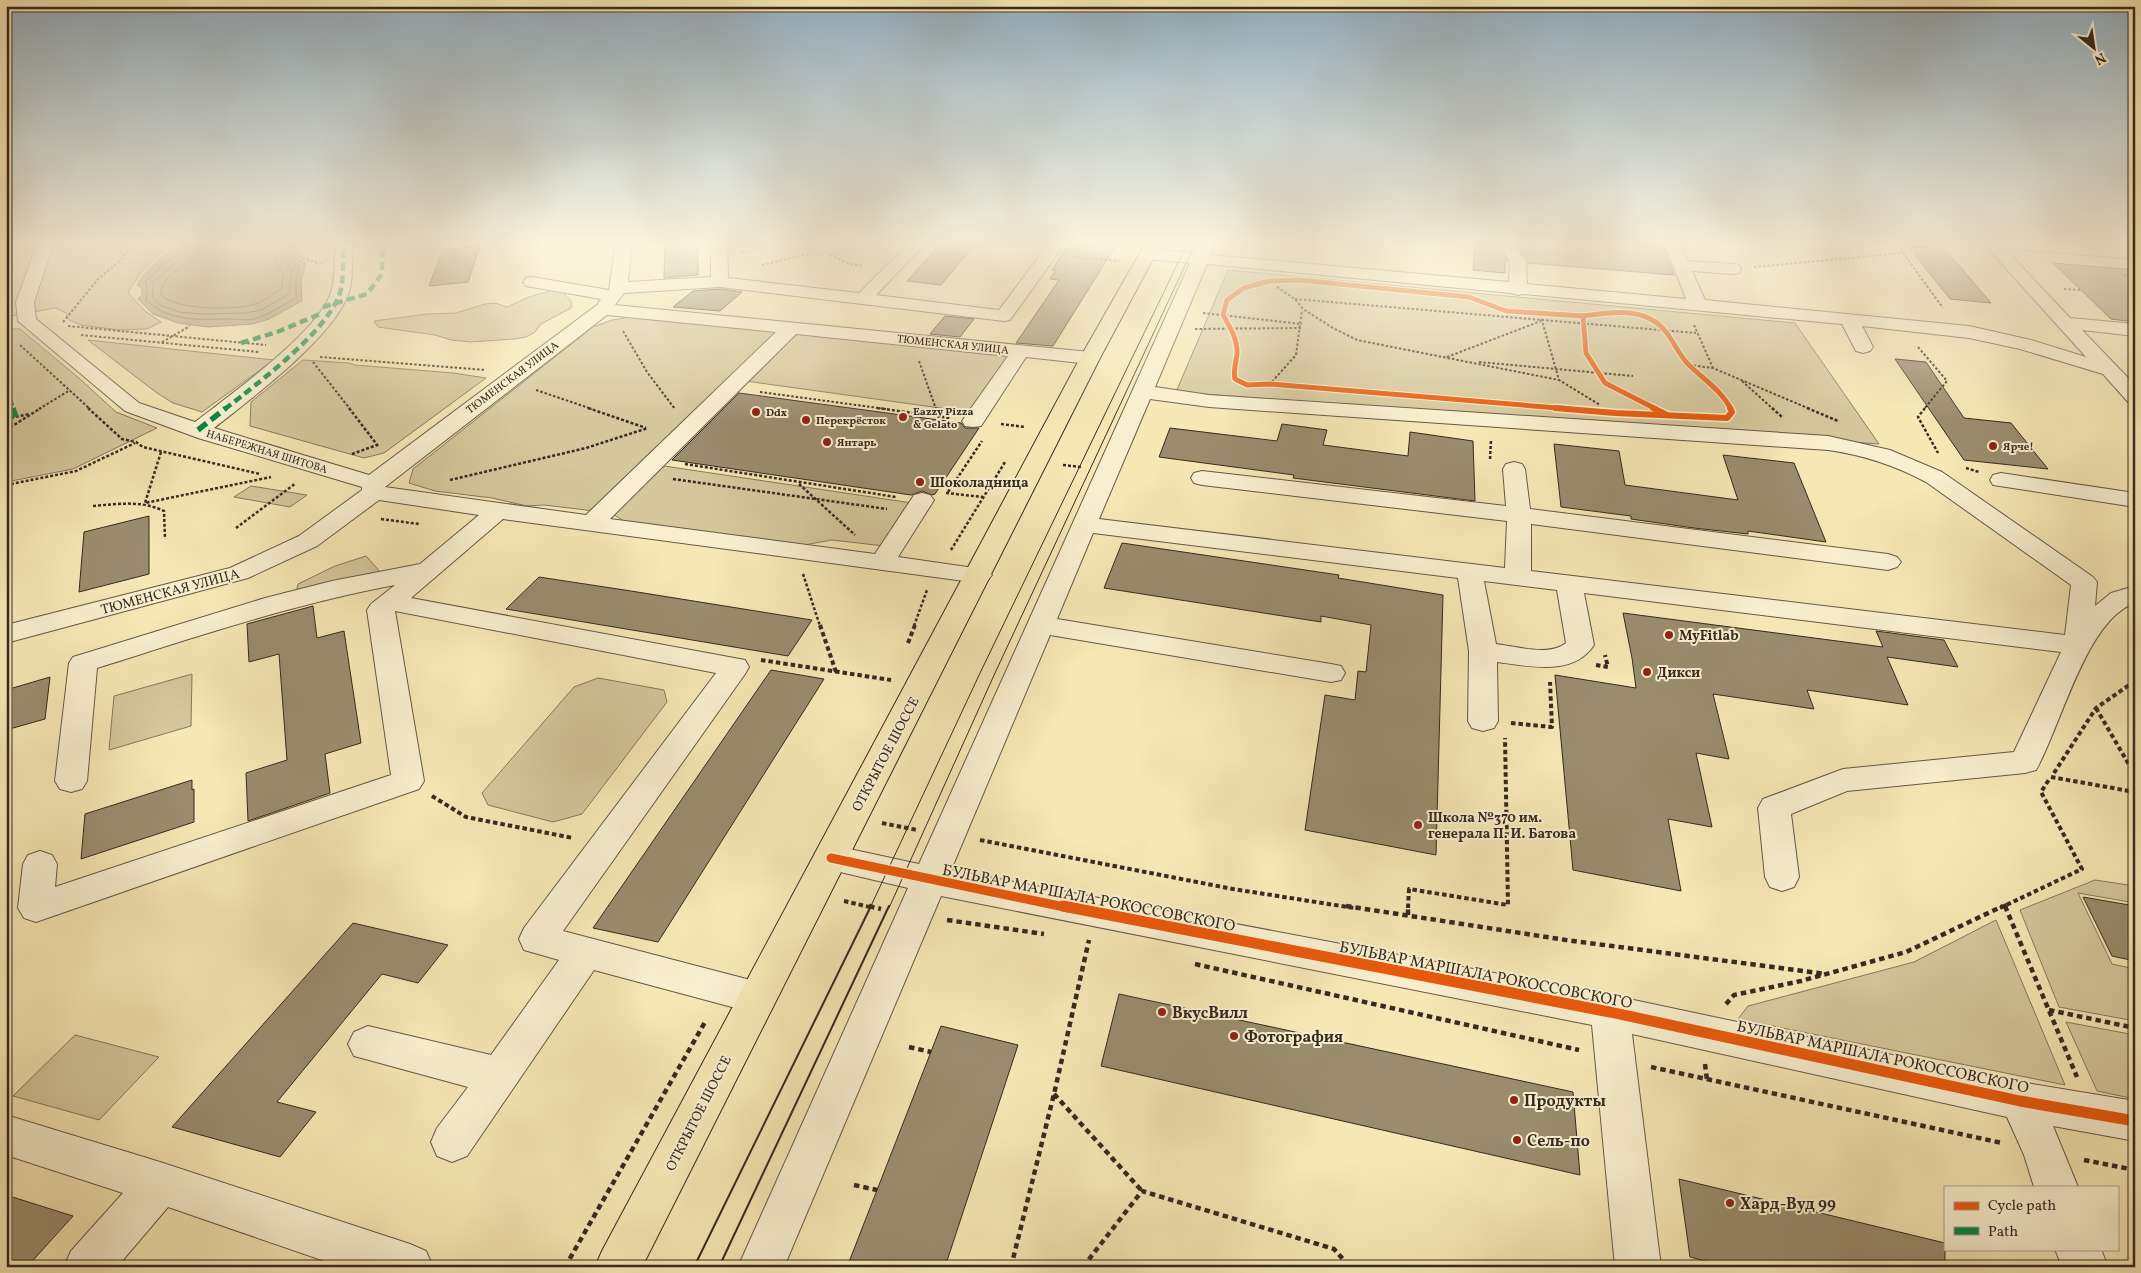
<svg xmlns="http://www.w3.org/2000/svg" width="2141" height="1273" font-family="Vollkorn,serif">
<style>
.green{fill:#d5c79b;stroke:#86785e}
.water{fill:#b5a682;stroke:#82745b}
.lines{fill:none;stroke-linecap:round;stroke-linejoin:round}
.shore{stroke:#766852;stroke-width:1}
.building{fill:#9a8c6d;stroke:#362921}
.minor-casing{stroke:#665846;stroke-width:2}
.major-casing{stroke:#362921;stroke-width:2}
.path-far3{stroke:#362921;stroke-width:2;stroke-dasharray:2.5 2;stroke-linecap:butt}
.path-far2{stroke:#362921;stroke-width:2.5;stroke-dasharray:3 2;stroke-linecap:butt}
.path-far1{stroke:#362921;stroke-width:4;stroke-dasharray:4.5 3;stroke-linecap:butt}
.path{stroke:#362921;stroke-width:4.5;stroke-dasharray:5.5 4;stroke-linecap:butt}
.minor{fill:#f9efce;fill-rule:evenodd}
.major{fill:#f6e7b4;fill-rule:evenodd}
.tram-far1{stroke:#362921;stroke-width:1}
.tram{stroke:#362921;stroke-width:2}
.quiet-far1{stroke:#00873e;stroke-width:4.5;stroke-dasharray:8 4.5;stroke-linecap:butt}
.quiet{stroke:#00873e;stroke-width:5.5;stroke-dasharray:11 5.5;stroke-linecap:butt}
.cycleway-far3-casing{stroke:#f9efce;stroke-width:7}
.cycleway-far2-casing{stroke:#f9efce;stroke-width:9}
.cycleway-far1-casing{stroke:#f9efce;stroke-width:12}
.cycleway-casing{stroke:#f9efce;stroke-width:14}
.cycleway-far3{stroke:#e8590c;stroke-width:5}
.cycleway-far2{stroke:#e8590c;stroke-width:6}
.cycleway-far1{stroke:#e8590c;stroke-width:9}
.cycleway{stroke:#e8590c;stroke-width:11}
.poi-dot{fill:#8f2418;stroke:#f9efce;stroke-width:2}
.labels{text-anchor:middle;stroke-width:4;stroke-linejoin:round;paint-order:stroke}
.far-street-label{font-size:11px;fill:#362921;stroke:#f9efce}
.far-poi-label{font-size:11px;font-weight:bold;fill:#362921;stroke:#f9efce;text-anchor:start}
.poi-label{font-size:14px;font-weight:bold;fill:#362921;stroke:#f9efce;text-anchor:start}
.street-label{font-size:14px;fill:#362921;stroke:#f9efce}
.near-street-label{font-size:16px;fill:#362921;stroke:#f9efce}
.near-poi-label{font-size:16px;font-weight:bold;fill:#362921;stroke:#f9efce;text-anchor:start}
</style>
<rect width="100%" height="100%" fill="#f6e7b4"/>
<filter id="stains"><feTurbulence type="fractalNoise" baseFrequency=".004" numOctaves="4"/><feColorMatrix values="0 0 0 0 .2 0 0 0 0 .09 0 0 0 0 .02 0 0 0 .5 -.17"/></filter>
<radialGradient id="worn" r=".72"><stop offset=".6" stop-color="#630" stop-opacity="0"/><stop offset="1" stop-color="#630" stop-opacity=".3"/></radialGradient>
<g class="green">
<path d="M6,242h169c-24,16 -33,27 -47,51l17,18 16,11 -14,7 -28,1 -38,-5 -12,-5 -3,-7 -11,-5 -49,9z"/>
<polygon points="810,242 851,242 841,255 808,254"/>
<polygon points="1228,270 1795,323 1879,444 1176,392"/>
<path d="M557,289l8,1 -1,4c5,4 9,7 7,14l-30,16 -7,9 -8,4 -12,2 -44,3 -19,-2 -16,-5 -57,-8 -4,-6 53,-7 29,-1 29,-9 10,-1 12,4 22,-10z"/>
<polygon points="637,316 1011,356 969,412 731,379 644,463 912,503 884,546 832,540 804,545 764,542 724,534 651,527 627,523 611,513 544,505 527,506 492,498 435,491 409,483 413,469 593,327 612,320"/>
<polygon points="6,329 20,329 80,379 116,412 157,428 73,469 6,482"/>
<polygon points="88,340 274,360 202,412 173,403 157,393"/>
<polygon points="303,360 349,363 355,365 453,373 486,378 384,453 364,458 250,426 251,402"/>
<polygon points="251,486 307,495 290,507 234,497"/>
<polygon points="366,556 382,574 296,593 298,584 335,566"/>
<polygon points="192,674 191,726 109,750 114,696"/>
<polygon points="598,678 664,690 667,702 582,814 553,822 488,805 482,793 574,687"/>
<polygon points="2095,880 2135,886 2135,903 2078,893 2112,964 2135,969 2135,1021 2059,1007 2020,910"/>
<polygon points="1996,920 2065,1085 1738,1019 1748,1006 1914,962"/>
<polygon points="2066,1022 2135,1035 2135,1099 2097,1091"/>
<polygon points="75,1035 159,1057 99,1120 13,1096"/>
</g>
<path class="water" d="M188,242h107v15l11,6 -5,17 1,21 -33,18 -17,5 -44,3 -30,-4 -25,-9 -15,-15 4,-4v-7l-5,-3c7,-13 24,-27 37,-36 4,-3 10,-4 14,-7z"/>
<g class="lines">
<g class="shore">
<path d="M190,242l-2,6 -11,6 -32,27 2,8 -1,11c25,23 53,19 85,19 7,0 15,2 23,0 15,-4 28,-14 42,-21v-19l3,-12 -9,-8v-17"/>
<polyline points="197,242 193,252 180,259 153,282 153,298 160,305 179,312 201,314 246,313 261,310 289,294 292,270 284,260 283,242"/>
<path d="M204,242c-4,25 -43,26 -43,53 13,15 72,15 91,10 11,-3 21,-10 30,-17l1,-15 -7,-13v-18"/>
</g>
</g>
<g class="building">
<polygon points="665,242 698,242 698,275 664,278"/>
<polygon points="943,242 977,242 941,285 907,281"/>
<polygon points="1070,242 1118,242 1053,346 1016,343 1059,280 1050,279 1056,270 1052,270"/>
<polygon points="1475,242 1495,242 1508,261 1505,261 1505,273 1473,270"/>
<polygon points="1515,242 1623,242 1663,245 1674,275 1528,263"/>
<polygon points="480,246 468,282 429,286 443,250"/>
<polygon points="1908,246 1945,249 1991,303 1950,299"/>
<polygon points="2053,263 2135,270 2135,322 2111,319"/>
<polygon points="720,289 742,292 720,311 673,307 693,291"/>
<polygon points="945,316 974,319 960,337 930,334"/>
<polygon points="1895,359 1926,362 1964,418 2011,423 2048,469 1964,460"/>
<polygon points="739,393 961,423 965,428 979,428 935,494 932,495 922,491 911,495 672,460"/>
<polygon points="1282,424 1327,430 1323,445 1408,456 1410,432 1473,441 1475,501 1293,478 1294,475 1159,457 1170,428 1277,441"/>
<polygon points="1554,444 1619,451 1625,485 1738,500 1723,455 1794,463 1826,542 1748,531 1748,534 1694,528 1631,519 1631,516 1561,507"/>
<polygon points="149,516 149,574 79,592 84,532"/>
<polygon points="1122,543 1339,575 1338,578 1443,595 1436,855 1305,830 1325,695 1355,700 1358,671 1366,672 1371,625 1321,616 1321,622 1104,588"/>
<polygon points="539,577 631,591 812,620 788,656 506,609"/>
<polygon points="313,606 317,638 344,631 361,743 325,754 330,793 248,821 246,773 287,760 279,654 249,662 247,624"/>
<polygon points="1623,613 1883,647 1876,631 1944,640 1958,667 1887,657 1908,705 1807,690 1814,709 1713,694 1729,759 1696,753 1712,827 1668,819 1681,891 1573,870 1555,675 1636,688 1632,658"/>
<polygon points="771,670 824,679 658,942 593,928"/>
<polygon points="50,677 45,719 6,730 6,690"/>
<polygon points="192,780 192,790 194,789 194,822 81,859 85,814"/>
<polygon points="2083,897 2135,906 2135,961 2112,956"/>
<polygon points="353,923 448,945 418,983 382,974 277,1102 316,1112 280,1157 172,1127"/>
<polygon points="1119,994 1573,1092 1580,1175 1101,1066"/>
<polygon points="941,1026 1018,1045 945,1267 847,1267"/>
<polygon points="1679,1179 1945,1243 1945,1267 1714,1267 1713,1263 1690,1257"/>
<polygon points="6,1195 73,1216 27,1267 6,1267"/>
</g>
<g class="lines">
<defs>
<g id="minor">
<path d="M38,242h16l-20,60 2,17 103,84 56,19c35,-27 120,-88 135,-127 6,-16 4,-36 6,-53h16c-1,17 2,37 -4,53 -16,43 -97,104 -134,133l155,47 228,-170 4,-6 -75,-13 -3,-4 3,-4 6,-1 77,13 7,-48h16l-4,40 83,-5v-35h16l1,36 131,15 51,-51h17l-51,53 123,15 51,-68h16l-56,78 -6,1 -284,-34 -96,6 -9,12 475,47 7,2 3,4 -3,4 -7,2 -64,-7 -45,69 -8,1 -8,-1 -3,-5 46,-65 -212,-22 -186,185 265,35 39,-59 8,-2 8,2 4,5 -36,57 90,13 4,5 -4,5 -9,3 -476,-64 -92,79 334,62 4,7 -4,7 -182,257 195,51 13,4 6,12 -6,12 -13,4 -164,-44 -127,186 -15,6 -15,-6 -6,-14 6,-14 31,-41 -114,-31 -6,-12 6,-12 14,-6 123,29 68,-95 -35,-10 -5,-11 5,-11 192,-255 -321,-62 29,170 -5,8 -383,133 -12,-4 -6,-10 5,-44 5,-9 12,-4 12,4 5,9 -2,23 336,-112 -24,-165 4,-6 24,-19c-102,19 -199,52 -298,83l-10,113 -5,8 -11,3 -11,-3 -5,-8 14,-118 4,-6 192,-59 67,-17 88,-17 59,-49 -100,-15 -62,46 -69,32 -242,65v-18l224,-57 69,-32 63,-46v-3l-164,-49 -73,-27 -107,-90 -2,-19zM607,315l169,17 -190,183 -201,-28z"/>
<path d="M1200,242h16l-5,13 298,27 1,-21 -13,-19h16l13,19 1,23 159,15 -22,-57h16l8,19 45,3 6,1 2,4 -2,4 -6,1 -41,-3 13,29 264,26 62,14 55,17 -104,-115h66l87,7v10l-131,-11 66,70 65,6v12l-53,-6 53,55v19l-7,-2 -25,-28 -83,-25 -51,-11 -107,-12 11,21 -3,4 -7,2 -7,-2 -14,-27 -319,-30 -5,1 -7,-2 -304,-29 -52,123 54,8 619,41 62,14 52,22 151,105 4,5 -2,24 16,-13 24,-7v17c-49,16 -74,124 -99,167l-11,3 -178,18 -56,23 8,63 -5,10 -12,4 -12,-4 -5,-10 -7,-69 5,-9 80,-30 171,-17 47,-100 -477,-59 10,52c-21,32 -65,21 -97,17l1,59 -4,7 -11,3 -11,-3 -4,-7 1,-70 -11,-73 -365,-45 -36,86 274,45 10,2 4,7 -4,7 -10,2 -281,-47 -99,235 659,125 410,87 115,19v40l-82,-15 25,61h-44l-10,-32 -17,-38 -375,-83 29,233h-46l-23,-242 -651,-129 -157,371h-46l170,-379 -89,-21 -5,-9 5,-9 12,-4 88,19 271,-601 -43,-4 -6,-2 -2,-3 2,-3 6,-2 48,4zM1150,399l59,8 619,43c35,5 66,15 98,32l145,103 -6,50 -534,-64v-47l357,46 9,-3 4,-5 -4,-5 -9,-3 -358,-45 -5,-40 -3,-5 -8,-2 -8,2 -3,5 3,37 -304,-35 -8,2 -3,5 3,5 8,2 305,36 -2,47 -406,-49zM1484,581l73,9 9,53c-17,14 -51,3 -70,1z"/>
<polygon points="2001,473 2135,493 2135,507 1993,485 1990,480 1993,475"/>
<polygon points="6,1115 160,1162 410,1244 426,1251 433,1267 342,1267 168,1207 117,1267 64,1267 71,1251 123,1193 6,1155"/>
<polygon points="2055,1249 2101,1249 2108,1267 2062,1267"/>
</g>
<polygon id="major" points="1146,242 1162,242 1100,358 642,1267 595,1267 602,1251 1080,358"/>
</defs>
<use href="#minor" class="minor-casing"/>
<use href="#major" class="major-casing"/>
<g class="path-far3">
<polyline points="299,242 298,253 300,257 321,264"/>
<polyline points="1895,242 1943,308"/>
<polyline points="741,253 786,242"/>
<polyline points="830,255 850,264 864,266"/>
<polyline points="1073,257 1119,261"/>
<polyline points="762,265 808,254"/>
<polyline points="1754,267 1903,253"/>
<polyline points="2124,275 2135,279"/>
<polyline points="1277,287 1295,299 1303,309 1333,328 1357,340 1559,380"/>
<polyline points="2064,289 2081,290"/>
<polyline points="1295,299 1696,333"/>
<polyline points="1539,310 1559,380 1600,405"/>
<polyline points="1203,313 1302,324"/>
<polyline points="63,322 98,279 121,260 133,242"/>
<polyline points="1694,325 1713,368"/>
<polyline points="68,326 266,345"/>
<polyline points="1195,329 1301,328"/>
<polyline points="623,331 647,372 675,409"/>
<polyline points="81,335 259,352"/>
<polyline points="162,342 190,326"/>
<polyline points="20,345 90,409"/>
<polyline points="1918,347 1947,381 1924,409"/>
<polyline points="320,357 486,370"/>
<polyline points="1447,357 1541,321"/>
<polyline points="919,361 936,409"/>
<polyline points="313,362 350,409"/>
<polyline points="1479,362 1633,376"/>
<polyline points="1689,365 1713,368 1810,409"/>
<polyline points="1742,381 1773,409"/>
<polyline points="1269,385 1296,355 1302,310"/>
<polyline points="536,390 592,409"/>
<polyline points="760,392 886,409"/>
<polyline points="39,409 70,390"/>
</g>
<g class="path-far2">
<polyline points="88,408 122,439 136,442 143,447 260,474"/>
<polyline points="349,408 378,446"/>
<polyline points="588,408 646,428"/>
<polyline points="877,408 950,418"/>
<polyline points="935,408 938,416"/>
<polyline points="1772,408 1782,417"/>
<polyline points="1807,408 1838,421"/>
<polyline points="1925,408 1918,417 1938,453"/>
<polyline points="6,419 29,414"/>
<polyline points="1001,424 1025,427"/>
<polyline points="6,430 41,408"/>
<polyline points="161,452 145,503 271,477"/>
<polyline points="352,454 377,445"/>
<polyline points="1490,459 1491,440"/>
<polyline points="685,464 896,497"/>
<polyline points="1063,465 1081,467"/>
<polyline points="1966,468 1979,472"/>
<polyline points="673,479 887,509"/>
<polyline points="450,480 586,448 648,428"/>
<polyline points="799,484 855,535"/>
<polyline points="6,485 76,471 135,443"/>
<polyline points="948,492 982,441"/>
<polyline points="946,493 983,497"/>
<path d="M93,506c25,-2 48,-6 71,5l1,28"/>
<polyline points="381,519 419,524"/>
<polyline points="236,528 296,483"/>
<polyline points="951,550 1005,462"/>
<polyline points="803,574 820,626"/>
<polyline points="914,626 927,590"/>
</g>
<g class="path-far1">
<polyline points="820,625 836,672"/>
<polyline points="908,643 915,625"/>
<polyline points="761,660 891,680"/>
<polyline points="1596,665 1608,667 1605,655"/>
<polyline points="2096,708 2135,775"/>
<polyline points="1511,723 1552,727 1550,682"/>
<polyline points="2054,773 2096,708 2135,681"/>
<polyline points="2051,777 2135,792"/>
<polyline points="432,796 466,817 573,838"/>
<polyline points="882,823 917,830"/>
<polyline points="980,840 1233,889 1354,908"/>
<polyline points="844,901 874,908"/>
<polyline points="2004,904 2006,908"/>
<polyline points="1408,908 1409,889 1508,905 1505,738"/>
<polyline points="2000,908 2082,869 2041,792 2050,778"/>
</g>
<g class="path">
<polyline points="869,906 881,909"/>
<polyline points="1346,906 1566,940 1826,974"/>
<polyline points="2005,906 2077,1077"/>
<polyline points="1408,915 1408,906"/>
<polyline points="947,920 1044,934"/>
<polyline points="1195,964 1579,1050"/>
<polyline points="1726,1004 1734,995 1801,981 1906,952 2003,906"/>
<polyline points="2049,1010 2135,1028"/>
<polyline points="909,1047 931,1052"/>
<polyline points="1705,1064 1707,1080"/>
<polyline points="1651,1067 2002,1143"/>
<polyline points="1054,1094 1142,1191"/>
<polyline points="2084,1160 2135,1170"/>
<polyline points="854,1185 877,1190"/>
<polyline points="565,1267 705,1022"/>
<polyline points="1011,1267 1054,1094 1089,940"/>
<polyline points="1083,1267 1142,1191 1334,1249 1350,1267"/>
</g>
<use href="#minor" class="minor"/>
<use href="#major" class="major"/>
<g class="tram-far1">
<polyline points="870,908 981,671 1188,242"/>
<polyline points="889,908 995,673 1196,242"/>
</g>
<g class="tram">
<polyline points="694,1267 871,906"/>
<polyline points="719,1267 889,906"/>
</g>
<g class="quiet-far1">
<polyline points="6,249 8,242"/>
<polyline points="323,307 367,294 382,274 383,242"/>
<polyline points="241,343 277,332 320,314"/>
<polyline points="6,386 13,409"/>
<path d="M225,409c33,-26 98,-74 114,-113 6,-17 3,-37 5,-54"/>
</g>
<g class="quiet">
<polyline points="13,408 16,417"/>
<polyline points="198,430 226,408"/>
</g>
<defs>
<g id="cycleway-far3">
<polyline points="1583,316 1586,353 1605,383 1656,409"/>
<path d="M1583,316c29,-4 63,-10 83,16 8,10 13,23 22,32 15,15 33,26 43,45"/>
<path d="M1570,409l-300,-25 -23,1 -12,-6c-2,-9 1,-16 2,-25 1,-14 -7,-27 -14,-39l4,-15 17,-12 25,-7 30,-1 170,17 37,14 77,5"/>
</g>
<g id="cycleway-far2">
<polyline points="1555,408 1615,413 1727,418 1732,412 1730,408"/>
<polyline points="1653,408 1667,415"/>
</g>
<polyline id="cycleway-far1" points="831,858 1069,908"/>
<polyline id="cycleway" points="1063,906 1610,1012 2020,1101 2135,1121"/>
</defs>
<use href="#cycleway-far3" class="cycleway-far3-casing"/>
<use href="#cycleway-far2" class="cycleway-far2-casing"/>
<use href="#cycleway-far1" class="cycleway-far1-casing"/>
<use href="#cycleway" class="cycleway-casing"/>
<use href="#cycleway-far3" class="cycleway-far3"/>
<use href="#cycleway-far2" class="cycleway-far2"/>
<use href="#cycleway-far1" class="cycleway-far1"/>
<use href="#cycleway" class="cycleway"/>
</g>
<linearGradient id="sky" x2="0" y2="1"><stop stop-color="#93aebf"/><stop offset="0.58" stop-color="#fbf4dd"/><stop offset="1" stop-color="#fbf4dd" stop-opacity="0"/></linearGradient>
<rect width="2141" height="420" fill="url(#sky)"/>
<g class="poi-dot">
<circle cx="756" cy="412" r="5"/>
<circle cx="903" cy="417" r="5"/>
<circle cx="806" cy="420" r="5"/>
<circle cx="827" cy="442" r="5"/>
<circle cx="1993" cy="446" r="5"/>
<circle cx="920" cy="482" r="5"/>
<circle cx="1669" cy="635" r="5"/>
<circle cx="1647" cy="672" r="5"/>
<circle cx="1418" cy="825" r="5"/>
<circle cx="1162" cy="1012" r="5"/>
<circle cx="1234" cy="1036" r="5"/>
<circle cx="1514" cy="1100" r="5"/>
<circle cx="1517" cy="1140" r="5"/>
<circle cx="1730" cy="1203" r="5"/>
</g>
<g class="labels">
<g class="far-street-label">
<text transform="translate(953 344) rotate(6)" y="4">ТЮМЕНСКАЯ УЛИЦА</text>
<text transform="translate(512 377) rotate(-37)" y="4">ТЮМЕНСКАЯ УЛИЦА</text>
<text transform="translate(267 451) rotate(17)" y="4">НАБЕРЕЖНАЯ ШИТОВА</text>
</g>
<g class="far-poi-label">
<text x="913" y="415">Eazzy Pizza<tspan x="913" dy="13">&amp; Gelato</tspan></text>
<text x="766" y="416">Ddx</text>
<text x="816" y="424">Перекрёсток</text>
<text x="837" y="446">Янтарь</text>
<text x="2003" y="450">Ярче!</text>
</g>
<g class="poi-label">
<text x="930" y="487">Шоколадница</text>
<text x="1679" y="640">MyFitlab</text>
<text x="1657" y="677">Дикси</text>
<text x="1428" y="822">Школа №370 им.<tspan x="1428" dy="16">генерала П. И. Батова</tspan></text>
</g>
<g class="street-label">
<text transform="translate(170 591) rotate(-15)" y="5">ТЮМЕНСКАЯ УЛИЦА</text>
<text transform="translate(885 754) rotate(-62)" y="5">ОТКРЫТОЕ ШОССЕ</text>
<text transform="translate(698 1113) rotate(-63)" y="5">ОТКРЫТОЕ ШОССЕ</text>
</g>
<g class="near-street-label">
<text transform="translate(1089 897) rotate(11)" y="6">БУЛЬВАР МАРШАЛА РОКОССОВСКОГО</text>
<text transform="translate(1486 974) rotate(11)" y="6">БУЛЬВАР МАРШАЛА РОКОССОВСКОГО</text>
<text transform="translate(1883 1056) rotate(12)" y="6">БУЛЬВАР МАРШАЛА РОКОССОВСКОГО</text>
</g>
<g class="near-poi-label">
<text x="1172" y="1018">ВкусВилл</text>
<text x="1244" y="1042">Фотография</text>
<text x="1524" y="1106">Продукты</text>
<text x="1527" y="1146">Сель-по</text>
<text x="1740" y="1209">Хард-Вуд 99</text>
</g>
</g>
<rect width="2141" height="1273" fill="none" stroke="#f6e7b4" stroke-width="25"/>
<rect x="8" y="8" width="2126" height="1258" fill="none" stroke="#362921" stroke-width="2.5"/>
<rect x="12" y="12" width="2116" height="1248" fill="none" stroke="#362921"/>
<rect x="1944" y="1186" width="175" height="65" fill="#f9efce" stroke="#aba089"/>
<rect x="1954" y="1202" width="25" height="8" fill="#e8590c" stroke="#aba089"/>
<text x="1988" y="1210" font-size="15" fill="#362921">Cycle path</text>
<rect x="1954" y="1227" width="25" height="8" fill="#00873e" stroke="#aba089"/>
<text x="1988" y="1236" font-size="15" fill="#362921">Path</text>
<g transform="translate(2094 48) rotate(150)" stroke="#f9efce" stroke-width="4" paint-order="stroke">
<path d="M0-4L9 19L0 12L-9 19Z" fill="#362921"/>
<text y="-8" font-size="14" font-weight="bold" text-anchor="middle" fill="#362921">N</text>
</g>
<rect width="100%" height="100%" filter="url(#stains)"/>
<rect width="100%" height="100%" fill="url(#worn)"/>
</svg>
